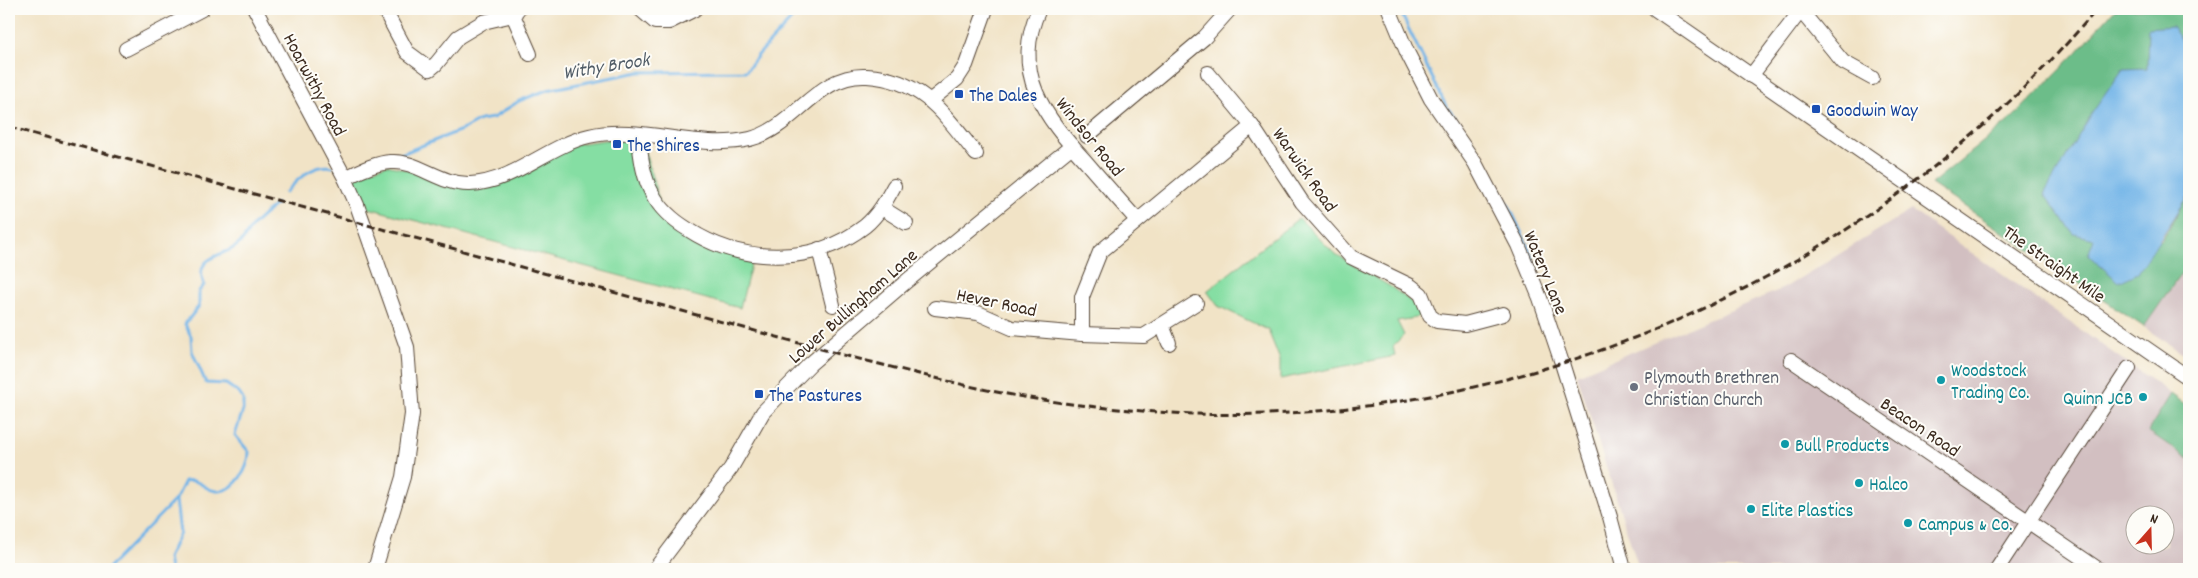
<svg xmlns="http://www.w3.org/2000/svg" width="2198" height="578" font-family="Dekko,sans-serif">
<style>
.industrial{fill:#d2bfc1;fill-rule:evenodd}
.green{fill:#85dea3;stroke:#608460}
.forest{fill:#6cbd89;stroke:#547454}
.water{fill:#73b5e8;stroke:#577083}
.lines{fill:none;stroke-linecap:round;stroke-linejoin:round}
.stream{stroke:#73b5e8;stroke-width:3}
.minor-casing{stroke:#564637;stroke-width:16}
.minor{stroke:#fff;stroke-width:14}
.rail{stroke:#3b2a1e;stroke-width:3;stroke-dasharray:8 4;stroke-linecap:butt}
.transit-dot{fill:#1a4fb4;stroke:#fdfcf7;stroke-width:2}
.culture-dot{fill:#0f9aa8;stroke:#fdfcf7;stroke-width:2}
.worship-dot{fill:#6b7280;stroke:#fdfcf7;stroke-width:2}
.labels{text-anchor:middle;stroke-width:4;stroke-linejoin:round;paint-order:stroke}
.street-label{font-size:19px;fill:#3b2a1e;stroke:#fdfcf7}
.transit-label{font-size:19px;fill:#164399;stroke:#fdfcf7;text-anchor:start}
.culture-label{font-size:19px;fill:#0d838f;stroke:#fdfcf7;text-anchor:start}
.worship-label{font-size:19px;fill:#5b616d;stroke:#fdfcf7;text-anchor:start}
.water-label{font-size:20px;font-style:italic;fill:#4f5b65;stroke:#fdfcf7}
</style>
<rect width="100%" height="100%" fill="#fdfcf7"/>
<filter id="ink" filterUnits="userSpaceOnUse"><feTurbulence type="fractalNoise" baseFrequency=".02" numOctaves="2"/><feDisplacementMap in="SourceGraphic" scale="10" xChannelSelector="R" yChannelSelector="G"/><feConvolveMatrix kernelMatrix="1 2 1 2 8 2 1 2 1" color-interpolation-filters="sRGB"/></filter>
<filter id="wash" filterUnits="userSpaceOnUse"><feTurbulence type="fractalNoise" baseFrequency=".0096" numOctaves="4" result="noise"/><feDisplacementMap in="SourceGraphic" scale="20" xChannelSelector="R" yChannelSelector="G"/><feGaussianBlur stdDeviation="1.12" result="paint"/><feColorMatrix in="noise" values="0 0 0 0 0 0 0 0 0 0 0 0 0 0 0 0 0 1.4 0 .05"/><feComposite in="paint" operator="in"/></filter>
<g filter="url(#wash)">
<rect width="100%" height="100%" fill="#f1e3c6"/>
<g class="industrial">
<path d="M1911,210l260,184 -23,37 41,28v110h-550l-62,-194 207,-87zM2136,516h30v30h-30z"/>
<polygon points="2189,263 2189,358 2144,327"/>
</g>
<g class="green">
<polygon points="640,135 661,207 699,238 753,257 740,308 361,206 345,178 387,165 472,186 555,147"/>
<polygon points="1299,218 1334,253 1391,287 1424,311 1416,318 1397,321 1404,335 1393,346 1395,356 1280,379 1280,360 1268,330 1218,306 1207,291"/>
</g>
<g class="forest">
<polygon points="2115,9 2189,9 2189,52 2147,68 2068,157 2044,194 2161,241 2189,195 2189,262 2144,327 1931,184 2011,119 2077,52"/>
<polygon points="2171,394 2189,407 2189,459 2148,431"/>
</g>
<polygon class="water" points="2172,26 2189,52 2189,195 2138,273 2119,282 2088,255 2094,239 2074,234 2044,194 2092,113 2123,69 2147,68 2148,28"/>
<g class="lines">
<g class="stream">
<polyline points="1399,9 1446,106 1467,134 1509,206 1529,249 1540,281"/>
<polyline points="401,154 464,129 480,120 493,118 519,101 547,90 639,72 746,71 759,54 801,9"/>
<path d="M285,193c12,-13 29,-31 48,-26"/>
<path d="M107,569l69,-70 9,-18c16,-3 19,10 32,10 19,1 32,-24 32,-39l-14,-17 8,-25v-11l-4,-6 -13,-9 -20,-1 -14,-32 -1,-15 -6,-12 14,-18v-15l5,-6c-12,-31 22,-28 35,-41 6,-5 9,-13 14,-19 7,-7 15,-14 23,-21"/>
<polyline points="170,569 168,558 180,533 176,500"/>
</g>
</g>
</g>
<g filter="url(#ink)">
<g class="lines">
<defs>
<g id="minor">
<polyline points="255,9 345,178 357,205 407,347 412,414 403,477 375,569"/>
<polyline points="384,9 407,52 430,69 436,64 458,37 483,22 513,15 518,9"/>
<polyline points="640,9 655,22 669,22 695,9"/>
<path d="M1039,9c-29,64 6,108 47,153 17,20 34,39 51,58"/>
<polyline points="1389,9 1407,52 1431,99 1475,163 1518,245 1540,298 1561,360 1610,517 1624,569"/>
<polyline points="1655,9 2189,378"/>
<polyline points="1801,11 1843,62 1872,78"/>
<polyline points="513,15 530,54"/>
<polyline points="126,49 202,9"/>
<polyline points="1751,76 1802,9"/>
<polyline points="931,100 957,79 966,65 986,9"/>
<polyline points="1252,126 1302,202 1351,257 1411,286 1421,294 1430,316 1437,321 1465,324 1503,314"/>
<path d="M638,134c3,20 4,41 14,59 8,16 22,28 37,37 53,34 124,36 176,-4 13,-11 21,-25 29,-40"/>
<polyline points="1087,136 1204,38 1230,9"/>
<path d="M345,178c15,-7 30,-15 46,-16 26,-2 49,23 79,22 44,-2 77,-38 119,-48 53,-12 107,15 161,3 45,-11 67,-66 117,-63 55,3 78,39 109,78"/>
<polyline points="882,208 906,223"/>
<polyline points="819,249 833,305"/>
<polyline points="1196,303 1144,336 1082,334 1082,297 1100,252 1252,126 1208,73"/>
<polyline points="935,308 978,313 1012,328 1082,334"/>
<polyline points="1162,325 1169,343"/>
<polyline points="1791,360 2098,569"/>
<polyline points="655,569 731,468 763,412 810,364 908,280 1072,146"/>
<polyline points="1997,569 2129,368"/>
</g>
</defs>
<use href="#minor" class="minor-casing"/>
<use href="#minor" class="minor"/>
<path class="rail" d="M9,127l834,228c45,11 90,23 135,33 58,13 119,20 178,24 355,25 713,-132 941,-403"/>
</g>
</g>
<g class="transit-dot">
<rect x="954" y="89" width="10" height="10" rx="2.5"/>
<rect x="1811" y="104" width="10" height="10" rx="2.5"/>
<rect x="612" y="139" width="10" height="10" rx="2.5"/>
<rect x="754" y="389" width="10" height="10" rx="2.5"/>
</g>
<g class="culture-dot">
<circle cx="1941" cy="380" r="5"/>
<circle cx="2143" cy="397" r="5"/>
<circle cx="1785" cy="444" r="5"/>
<circle cx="1859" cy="483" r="5"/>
<circle cx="1751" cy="509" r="5"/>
<circle cx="1908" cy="523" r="5"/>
</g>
<circle class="worship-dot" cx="1634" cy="387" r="5"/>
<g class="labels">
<g class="street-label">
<text transform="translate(316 84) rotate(62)" y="7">Hoarwithy Road</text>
<text transform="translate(1091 136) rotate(51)" y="7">Windsor Road</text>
<text transform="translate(1306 169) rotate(55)" y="7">Warwick Road</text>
<text transform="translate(2055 263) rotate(35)" y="7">The Straight Mile</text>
<text transform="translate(1547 272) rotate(68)" y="7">Watery Lane</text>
<text transform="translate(997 301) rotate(12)" y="7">Hever Road</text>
<text transform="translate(852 305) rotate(-41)" y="7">Lower Bullingham Lane</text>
<text transform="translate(1921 426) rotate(34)" y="7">Beacon Road</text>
</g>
<g class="transit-label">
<text x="969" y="101">The Dales</text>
<text x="1826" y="116">Goodwin Way</text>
<text x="627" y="151">The Shires</text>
<text x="769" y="401">The Pastures</text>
</g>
<g class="culture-label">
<text x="1951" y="376">Woodstock<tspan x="1951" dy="22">Trading Co.</tspan></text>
<text x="2133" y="404" text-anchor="end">Quinn JCB</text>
<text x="1795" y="451">Bull Products</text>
<text x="1869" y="490">Halco</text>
<text x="1761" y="516">Elite Plastics</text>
<text x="1918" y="530">Campus &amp; Co.</text>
</g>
<g class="worship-label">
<text x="1644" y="383">Plymouth Brethren<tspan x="1644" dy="22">Christian Church</tspan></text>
</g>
<g class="water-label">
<text transform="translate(606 65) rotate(-9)" y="7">Withy Brook</text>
</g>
</g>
<rect width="2198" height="578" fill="none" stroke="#fdfcf7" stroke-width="30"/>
<g transform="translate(2150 530) rotate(20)"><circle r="24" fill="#fdfcf7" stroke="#afa8a0"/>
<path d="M0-4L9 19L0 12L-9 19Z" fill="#c8321e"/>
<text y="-8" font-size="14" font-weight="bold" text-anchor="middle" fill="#3b2a1e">N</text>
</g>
</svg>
